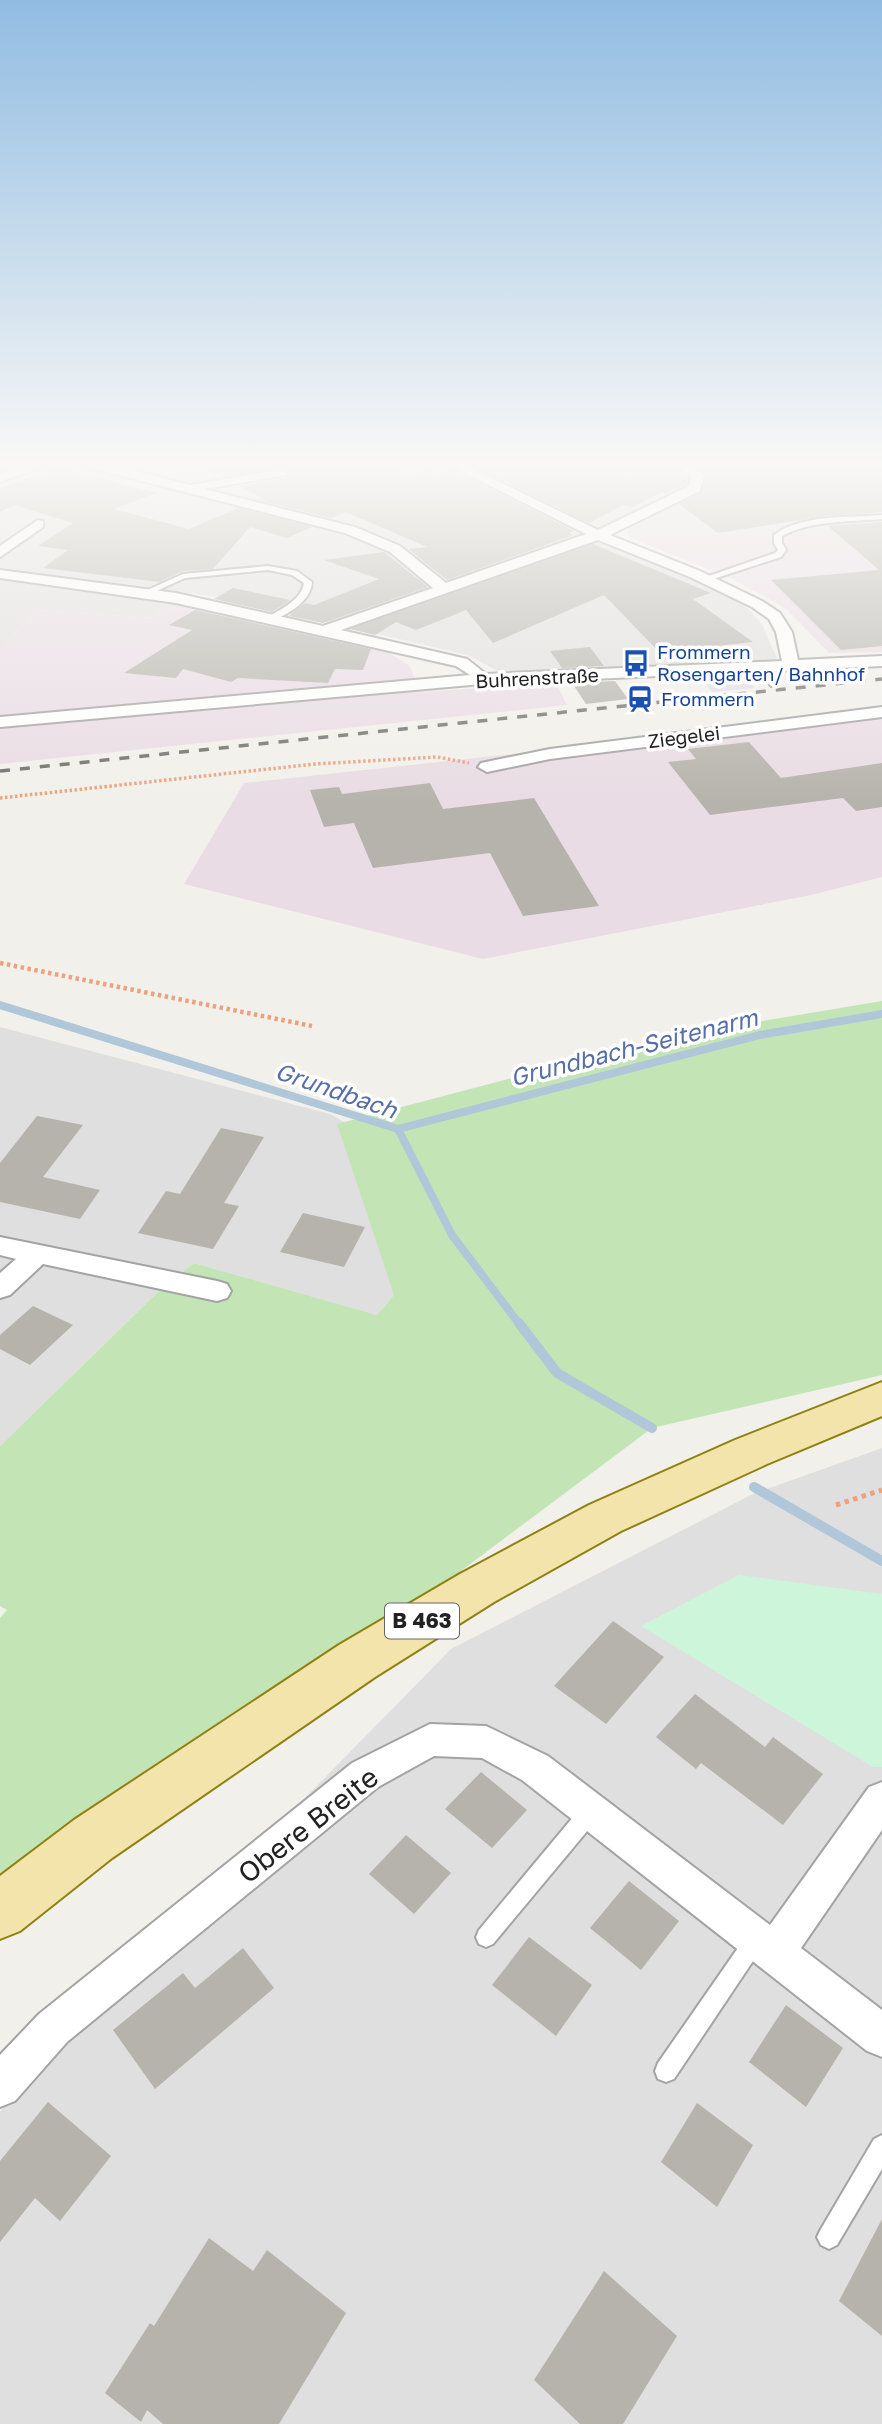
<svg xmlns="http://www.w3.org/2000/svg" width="882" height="2424" font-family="'Golos Text',sans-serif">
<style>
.residential{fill:#e0dfdf}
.industrial{fill:#e9dce4}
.grass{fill:#c3e5b6}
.park{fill:#cdf5d9}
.plaza{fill:#e0dee7}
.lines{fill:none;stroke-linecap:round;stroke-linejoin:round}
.stream-far1{stroke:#afc7d9;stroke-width:8}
.stream{stroke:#afc7d9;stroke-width:10}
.building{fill:#b6b3ac}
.service-casing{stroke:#a3a3a3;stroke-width:4}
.minor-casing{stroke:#a3a3a3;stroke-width:4}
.primary-casing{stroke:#8f8110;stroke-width:4}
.path-far3{stroke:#eca27f;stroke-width:2.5;stroke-dasharray:2 2;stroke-linecap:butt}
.path-far2{stroke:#eca27f;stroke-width:3.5;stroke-dasharray:2.5 2.5;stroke-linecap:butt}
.path-far1{stroke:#eca27f;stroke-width:4.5;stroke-dasharray:3.5 3.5;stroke-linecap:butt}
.path{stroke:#eca27f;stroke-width:5;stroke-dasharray:4.5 4.5;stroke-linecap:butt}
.service{fill:#fff;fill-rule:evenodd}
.minor{fill:#fff;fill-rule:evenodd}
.primary{fill:#f3e4ac;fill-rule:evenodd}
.rail{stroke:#707070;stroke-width:3.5;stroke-dasharray:10 10;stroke-linecap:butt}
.labels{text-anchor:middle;stroke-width:7;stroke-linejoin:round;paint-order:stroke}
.far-transit-label{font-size:19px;fill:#164399;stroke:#fff;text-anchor:start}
.far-street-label{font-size:19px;fill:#222;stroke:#fff}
.shield{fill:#fff;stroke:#646464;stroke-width:2}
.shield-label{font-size:21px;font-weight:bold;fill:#222}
.water-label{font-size:24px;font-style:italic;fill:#576ea8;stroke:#fff}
.near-street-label{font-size:28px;fill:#222;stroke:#fff}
</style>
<rect width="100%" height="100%" fill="#f1f0ea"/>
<g class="residential">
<polygon points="0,463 667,463 694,478 689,489 586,535 739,599 762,624 778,661 499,672 468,655 213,596 179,592 155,618 36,610 0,649"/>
<polygon points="0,1027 330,1114 399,1154 394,1295 377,1315 194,1263 156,1294 0,1446"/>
<polygon points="882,1448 882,2424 0,2424 0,2112 7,2102 451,1649 753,1494"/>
</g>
<g class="industrial">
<polygon points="804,463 882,463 882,652 829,653 787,610 768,598 732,579 631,538 627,531 632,525 699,493 825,477"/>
<polygon points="170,601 384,650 409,665 421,692 556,683 567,705 0,764 0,649 36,610 155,618"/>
<polygon points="882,714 882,877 811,895 483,959 184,884 244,783"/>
</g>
<polygon class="grass" points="882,1001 882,1375 652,1428 0,1916 0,1618 7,1610 0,1606 0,1446 156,1294 194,1263 377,1315 394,1295 337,1124 667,1037"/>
<polygon class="park" points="739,1575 882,1594 882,1767 873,1767 641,1626"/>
<polygon class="plaza" points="745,677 755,688 712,692 703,681"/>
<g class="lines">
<g class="stream-far1">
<polyline points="0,1005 398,1129 452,1235 520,1325"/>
<polyline points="398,1129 760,1035 882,1014"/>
</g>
<g class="stream">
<polyline points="519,1323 557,1373 652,1428"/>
<polyline points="754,1487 882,1561"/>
</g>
</g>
<g class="building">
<polygon points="196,463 399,463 400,476 430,469 438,473 455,471 574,531 569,533 574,535 447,580 408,549 427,547 346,512 332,518 258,500 262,498 239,486 287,478 288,467 222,477"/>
<polygon points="521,463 669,463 688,477 687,484 665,494 662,492 633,507 624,505 589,523 478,468"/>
<polygon points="692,463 882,463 882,512 825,516 718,533 679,504 703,492 706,474"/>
<polygon points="61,467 156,493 114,509 189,529 238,508 312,527 287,538 250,527 213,569 183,571 160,582 43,568 68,550 38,546 73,523 15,505 0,512 0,488"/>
<polygon points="882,522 882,646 841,650 771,580 879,570 828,526"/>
<polygon points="593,544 711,593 693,599 753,642 659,652 604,595 493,643 466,610 416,630 396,622 375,635 350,629"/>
<polygon points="384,552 428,587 323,623 289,616 305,603 314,605 379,579 324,560"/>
<polygon points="233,588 290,600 272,612 214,599"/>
<polygon points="195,610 371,649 363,670 335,669 328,683 238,678 231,682 183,669 176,678 124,673 192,630 169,625"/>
<polygon points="590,647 604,666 562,668 550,651"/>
<polygon points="615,681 628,699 586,704 572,683"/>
<polygon points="749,742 781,778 882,763 882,807 856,811 843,798 710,815 668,762 696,759 688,749"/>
<polygon points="430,783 443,809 534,798 599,906 523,916 490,853 373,868 354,823 324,827 310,790 339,787 342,794"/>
<polygon points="37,1116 83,1125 43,1177 100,1190 80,1219 0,1202 0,1163"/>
<polygon points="221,1128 264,1137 224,1203 239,1206 213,1249 138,1233 166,1191 180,1194"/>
<polygon points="303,1213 365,1227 344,1267 280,1252"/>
<polygon points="33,1306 73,1325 30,1365 0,1349 0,1335"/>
<polygon points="613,1621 664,1657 606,1724 554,1686"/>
<polygon points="695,1694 765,1747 773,1737 823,1774 783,1825 701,1763 696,1769 656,1737"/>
<polygon points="481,1772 527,1810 492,1848 445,1809"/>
<polygon points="406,1835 451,1873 414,1914 369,1874"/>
<polygon points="629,1881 679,1921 641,1970 590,1928"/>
<polygon points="529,1937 592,1985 556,2036 492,1985"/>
<polygon points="243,1948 274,1988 155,2089 113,2030 183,1973 195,1988"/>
<polygon points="786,2005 843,2048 806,2107 749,2062"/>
<polygon points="48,2102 111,2156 60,2221 35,2198 0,2242 0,2161"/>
<polygon points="697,2103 753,2145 717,2207 661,2162"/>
<polygon points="882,2219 882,2336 839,2301"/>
<polygon points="209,2238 253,2271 267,2250 346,2313 279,2424 163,2424 147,2410 141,2422 105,2393 150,2323 154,2326"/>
<polygon points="604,2271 677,2336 623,2424 580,2424 534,2380"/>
</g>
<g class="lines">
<defs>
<g id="service">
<path d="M882,515v4c-33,3 -70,1 -100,17v7l4,7 -5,7 -74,24 -7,-2 75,-26 3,-3 -4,-7v-8c28,-21 74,-17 108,-20z"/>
<path d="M268,566l29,5 15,11c-1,19 -23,32 -39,38l-4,-2 1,-2c14,-9 31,-16 34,-33l-12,-8 -24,-5 -83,8 -37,17 -7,-2 42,-19z"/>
<polygon points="758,665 764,665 778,684 777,686 771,686 757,667"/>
<polygon points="591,1802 598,1804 601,1811 598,1818 493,1944 486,1947 479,1944 476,1937 479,1930 584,1804"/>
<polygon points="754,1931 761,1935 765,1942 761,1949 674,2079 666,2082 658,2079 655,2071 658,2063 747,1935"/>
<polygon points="882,2135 882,2169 837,2245 829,2249 821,2245 817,2237 821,2229 874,2139"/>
</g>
<g id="minor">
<polygon points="34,463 53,463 0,482 0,474"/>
<path d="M83,463h21l86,22 96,-16v6l-5,1 -77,13 151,38 45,19 46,37 140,-49 -141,-71h16l137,67 91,-44 2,-10 -19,-13h15l17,12 -4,16 -90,44 90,36 62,30 18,12 12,19 6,28 84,-4v10l-400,18 -482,43v-10l470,-42 -14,-9 -280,-63 -176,-25v-8l176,23 147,33 110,-38 -43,-36 -45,-19 -261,-67zM598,540l92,37 62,30 17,12 7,13 6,29 -296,13 -19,-15 -126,-29z"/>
<polygon points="38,520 43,521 43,527 0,557 0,546"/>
<polygon points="882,707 882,717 550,759 487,772 478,767 481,763 550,749"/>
<polygon points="0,1237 217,1281 227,1284 231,1291 227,1298 217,1301 43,1264 10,1295 0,1298 0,1273 16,1259 0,1255"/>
<polygon points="430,1724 486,1726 548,1756 770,1925 869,1787 882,1782 882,1830 801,1948 882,2010 882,2057 867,2051 522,1780 482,1758 434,1756 378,1787 67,2042 15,2101 0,2107 0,2055 39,2014 352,1763"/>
</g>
<polygon id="primary" points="882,1382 882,1416 767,1464 621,1531 494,1602 375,1677 112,1858 20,1931 0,1939 0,1876 74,1820 339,1645 460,1574 589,1505 735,1440"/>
</defs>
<use href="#service" class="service-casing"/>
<use href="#minor" class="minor-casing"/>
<use href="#primary" class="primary-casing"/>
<polyline class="path-far3" points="614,471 635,478"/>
<polyline class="path-far2" points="0,798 315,764 437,757 469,763"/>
<polyline class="path-far1" points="0,963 312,1026"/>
<polyline class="path" points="836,1505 882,1490"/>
<use href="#service" class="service"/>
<use href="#minor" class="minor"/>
<use href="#primary" class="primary"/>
<polyline class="rail" points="0,771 882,679"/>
</g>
<linearGradient id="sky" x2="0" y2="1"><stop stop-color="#91bce2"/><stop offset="0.58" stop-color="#f9f8f6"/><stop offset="1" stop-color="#f9f8f6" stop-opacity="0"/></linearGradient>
<rect width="882" height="802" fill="url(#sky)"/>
<defs>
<symbol id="bus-bare" viewBox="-9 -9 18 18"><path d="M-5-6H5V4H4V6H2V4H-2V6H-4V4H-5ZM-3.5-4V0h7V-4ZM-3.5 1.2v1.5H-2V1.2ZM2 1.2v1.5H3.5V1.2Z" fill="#1a4fb4" stroke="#fff" stroke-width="2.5" paint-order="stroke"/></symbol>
<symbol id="station-bare" viewBox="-9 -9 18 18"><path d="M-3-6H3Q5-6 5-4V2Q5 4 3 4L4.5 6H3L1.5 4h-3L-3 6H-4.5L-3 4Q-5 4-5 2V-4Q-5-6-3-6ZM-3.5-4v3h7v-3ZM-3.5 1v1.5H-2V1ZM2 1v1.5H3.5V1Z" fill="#1a4fb4" stroke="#fff" stroke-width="2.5" paint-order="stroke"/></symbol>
</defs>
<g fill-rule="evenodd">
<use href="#bus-bare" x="617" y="644" width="38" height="38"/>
<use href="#station-bare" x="621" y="680" width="38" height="38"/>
</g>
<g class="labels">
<g class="far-transit-label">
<text x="657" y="659">Frommern<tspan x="657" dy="22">Rosengarten/ Bahnhof</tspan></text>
<text x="661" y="706">Frommern</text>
</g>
<g class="far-street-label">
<text transform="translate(537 678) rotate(-3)" y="7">Buhrenstraße</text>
<text transform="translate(684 737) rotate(-7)" y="7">Ziegelei</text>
</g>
<rect class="shield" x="385" y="1603.5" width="74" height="35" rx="5"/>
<g class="shield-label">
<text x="422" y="1628">B 463</text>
</g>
<g class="water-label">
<text transform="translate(634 1048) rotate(-14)" y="8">Grundbach-Seitenarm</text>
<text transform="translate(336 1091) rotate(19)" y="8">Grundbach</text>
</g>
<g class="near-street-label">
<text transform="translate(308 1825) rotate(-38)" y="10">Obere Breite</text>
</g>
</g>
</svg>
